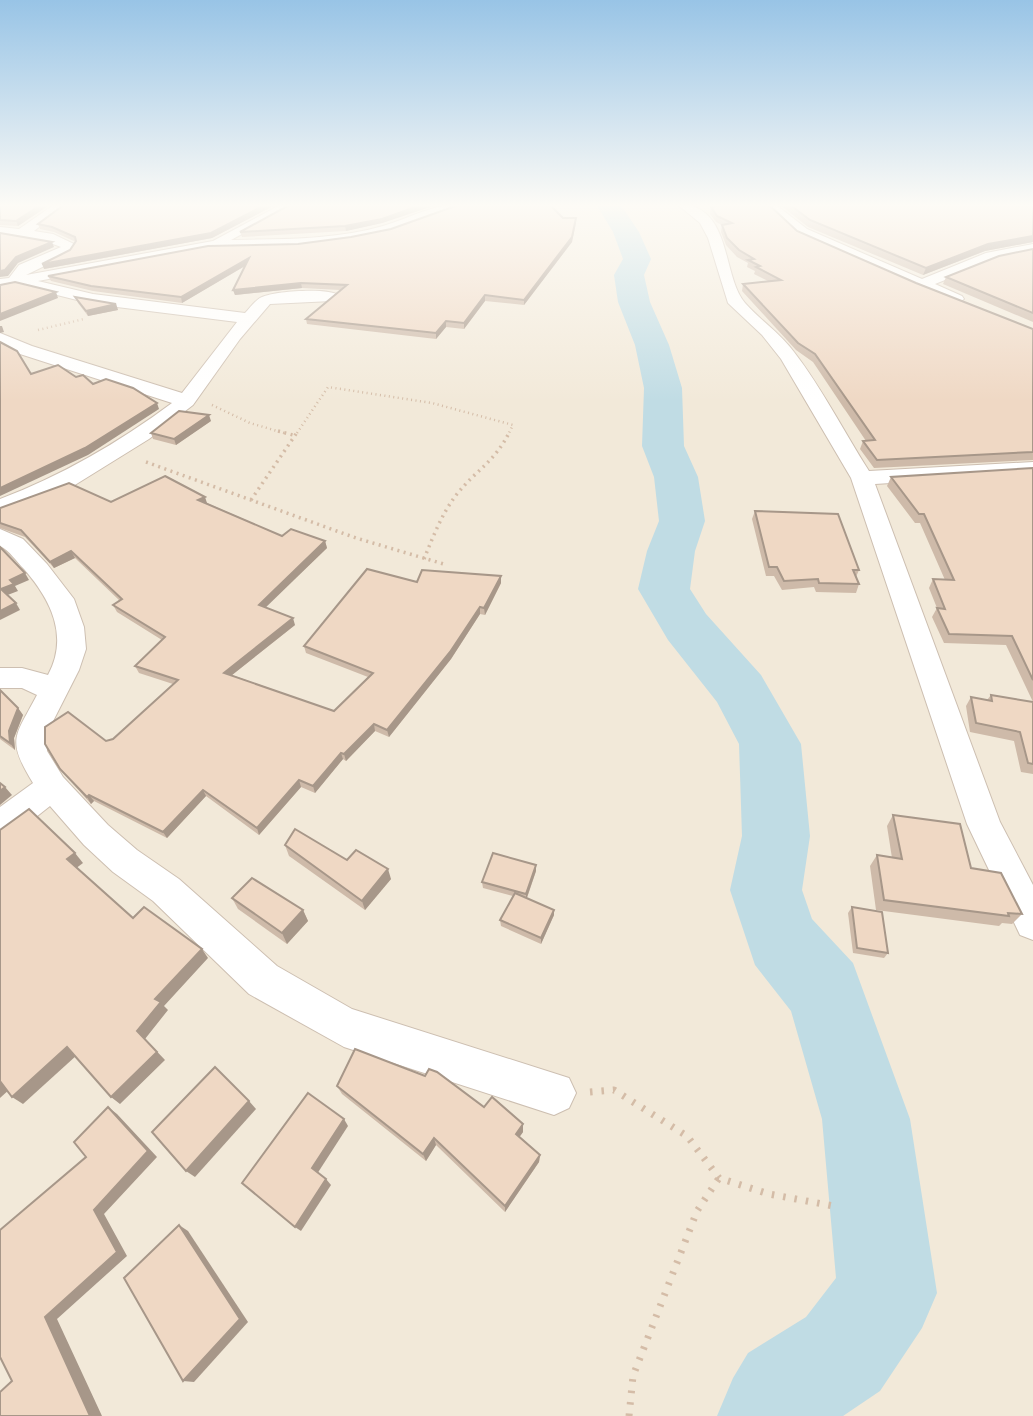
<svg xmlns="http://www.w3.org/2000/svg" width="1033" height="1416" font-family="Arial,sans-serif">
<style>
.residential{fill:#f2e9d9}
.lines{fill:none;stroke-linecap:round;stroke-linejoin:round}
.river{fill:#c0dce4;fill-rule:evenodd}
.minor-casing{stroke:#cdbfb1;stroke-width:2}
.path-far2{stroke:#d4bca7;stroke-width:2.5;stroke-dasharray:1 3.5;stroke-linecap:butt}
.path-far1{stroke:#d4bca7;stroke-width:3.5;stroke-dasharray:2 4.5;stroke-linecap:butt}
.path{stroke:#d4bca7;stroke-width:7;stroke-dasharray:2.5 9;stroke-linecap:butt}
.minor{fill:#fff;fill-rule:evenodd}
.wall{fill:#cebaa9}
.shaded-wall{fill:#a79789}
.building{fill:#efd8c4;stroke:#a79789;stroke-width:2}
</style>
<rect width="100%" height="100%" fill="#fbf6ea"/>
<rect class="residential" x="0" y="204" width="1033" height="1212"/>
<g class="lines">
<polygon class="river" points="596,204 620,204 639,232 651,259 644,275 650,302 669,345 682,388 684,446 698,477 705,521 695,551 690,589 706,614 761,675 801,744 810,836 802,890 812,919 853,963 910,1119 937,1293 922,1328 880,1391 843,1416 717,1416 733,1378 748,1353 806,1317 836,1278 822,1119 791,1011 755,965 730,890 742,836 739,744 717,702 668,640 638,589 647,551 659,521 654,477 642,446 644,388 635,345 618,302 614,275 623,259 613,232"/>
<defs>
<g id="minor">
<path d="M55,204h14l-35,27 19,3 23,11 -5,8 -45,22 187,-34 69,-37h15l-66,36c50,-1 104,0 152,-14 30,-9 51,-23 83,-22l-75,28 -40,8 -52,7 -90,2 -171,32 55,13 152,19c5,-5 10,-13 17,-16 13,-6 68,-10 78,-1l-8,5 -62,3 -30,35 -47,66 -44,34 -79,49 -70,26v-15c63,-24 118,-56 172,-96l-152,-49 -20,-10v-11l32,13 150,47 55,-71 -144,-18 -76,-19 -17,4v-10l9,-1 10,-13 42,-18 -16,-6 -45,-6v-8l19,2z"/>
<path d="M677,204c56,0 44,71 68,99 15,17 35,30 49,49 28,36 50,80 75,119l164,-9v12l-158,10 125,338 33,63v55l-13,-5 -53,-111 -116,-346 -70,-119 -19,-24 -34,-32 -20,-65 -8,-15z"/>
<polygon points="761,204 775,204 807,229 922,279 986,253 1033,244 1033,252 995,260 935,284 962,296 964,299 956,304 797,235"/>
<path d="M0,529l23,10 24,25 27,35 10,28 2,22 -7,21 -33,65 1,16 16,26 45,48 29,25 42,29 98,87 75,43 217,69 7,15 -7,15 -15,7 -210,-68 -95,-53 -96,-93 -40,-29 -29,-27 -34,-39 -38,30 -12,4v-33l33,-24c-27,-44 -18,-46 4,-88l-15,-7h-22v-20h22l26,7c21,-39 3,-75 -24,-106 -8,-8 -14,-18 -24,-23z"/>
</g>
</defs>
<use href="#minor" class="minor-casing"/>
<g class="path-far2">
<polyline points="38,330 84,319"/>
<polyline points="212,405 250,423 284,433"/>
<polyline points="297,433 328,387 432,403 513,425 509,433"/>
</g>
<g class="path-far1">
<polyline points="278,431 293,435"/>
<polyline points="146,462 356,538 447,565"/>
<polyline points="251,500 298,431"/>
<path d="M424,559c9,-22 18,-46 33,-65 20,-25 37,-31 53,-63"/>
</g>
<g class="path">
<polyline points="590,1092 614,1090 687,1136 719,1178 769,1194 839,1207"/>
<polyline points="629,1416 633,1376 697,1211 719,1178"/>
</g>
<use href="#minor" class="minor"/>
</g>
<g class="wall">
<polygon points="0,204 51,204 18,226 0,225"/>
<polygon points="65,204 277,204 212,238 44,269 70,250 76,242 54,232 40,229 38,224"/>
<polygon points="291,204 446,204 433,206 382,223 346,231 242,237 240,232"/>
<polygon points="779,204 1033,204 1033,242 985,251 923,275 808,227"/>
<polygon points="711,207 797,231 916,283 1033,329 1033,460 874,468 860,449 863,441 866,441 813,362 796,350 742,291 743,284 768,281 754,274 755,271 747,267 748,263 737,257 726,245 721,232 722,225 716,222 710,214"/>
<polygon points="563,218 576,223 572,242 524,305 485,301 464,329 446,327 436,339 307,324 306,319 340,290 302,288 235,295 233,290 245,266 182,303 93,291 51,281 48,276 351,237 391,229"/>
<polygon points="1033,249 1033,322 943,284 946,277"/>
<polygon points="75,297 116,304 118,310 88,316 78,303"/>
<polygon points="211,421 176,445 153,439 151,433"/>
<polygon points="1033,468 1033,702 1006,645 944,643 932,617 937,608 929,588 933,579 945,580 920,523 915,523 887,486 891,477"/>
<polygon points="111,502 207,503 282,536 325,541 327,548 265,607 295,625 232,675 334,711 368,677 306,653 304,646 417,582 501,576 501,583 485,615 480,614 451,659 389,737 375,731 346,761 343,759 315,793 301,787 259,835 206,796 167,838 94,801 91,804 65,775 60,769 106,741 113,739 173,684 139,673 135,666 162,640 117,612 113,605 120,601 75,558 54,568 25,537 0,528 0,508"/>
<polygon points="755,511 859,570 856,577 859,584 856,593 816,592 814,587 782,590 774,576 766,576 752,519"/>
<polygon points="0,690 18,708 23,715 14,738 15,750 0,739"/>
<polygon points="991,695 1033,702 1033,774 1021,772 1014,741 970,732 966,706 971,697 987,700"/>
<polygon points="893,815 971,868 1022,914 1012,924 1002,923 999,926 876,910 870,866 877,855 892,858 887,826"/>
<polygon points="285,845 347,860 391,879 365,910 289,856"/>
<polygon points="536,871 527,898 554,915 541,944 501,926 500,920 513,896 483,888 482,882"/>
<polygon points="232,898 303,910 308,921 287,944 238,909"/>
<polygon points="852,907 888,953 884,958 853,953 848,913"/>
<polygon points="337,1086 484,1107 523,1124 523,1132 519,1137 540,1155 539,1162 505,1212 436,1145 426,1161 342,1094"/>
</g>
<g class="shaded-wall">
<polygon points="42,204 51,204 18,226 16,221"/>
<polygon points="267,204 277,204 212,238 44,269 42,264"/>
<polygon points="424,204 446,204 433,206 382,223 346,231 345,226"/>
<polygon points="576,218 572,242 524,305 524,300"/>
<polygon points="1033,236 1033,242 985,251 923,275 926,268 988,244"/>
<polygon points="52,242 54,247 18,263 8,276 0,277 0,271 16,257"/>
<polygon points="249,258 250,263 182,303 181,297"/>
<polygon points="301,283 302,288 235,295 233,290"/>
<polygon points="56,292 58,298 0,321 0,314"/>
<polygon points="485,295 485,301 464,329 464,323"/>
<polygon points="116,304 118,310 88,316 86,311"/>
<polygon points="446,321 446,327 436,339 436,333"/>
<polygon points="0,326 2,326 4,332 0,333"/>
<polygon points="157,403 159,409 88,455 0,496 0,488"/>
<polygon points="209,415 211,421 176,445 174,439"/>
<polygon points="205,497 207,503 201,507 198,500"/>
<polygon points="325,541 327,548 261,612 259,605"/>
<polygon points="71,551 75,558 54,568 50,562"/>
<polygon points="25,573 29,580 15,586 18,591 5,596 1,589 10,580"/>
<polygon points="501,576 501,583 485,615 484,608"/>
<polygon points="16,603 20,610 0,620 0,611"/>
<polygon points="480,607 480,614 451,659 389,737 387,730"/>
<polygon points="293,618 295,625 227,679 224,673"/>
<polygon points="18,708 23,715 14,738 15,750 10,743 9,731"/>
<polygon points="374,724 375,731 346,761 344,754"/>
<polygon points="341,753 343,759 315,793 313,786"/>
<polygon points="299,780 301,787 259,835 257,828"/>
<polygon points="5,787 12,795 0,805 0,791"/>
<polygon points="203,790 206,796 167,838 163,832"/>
<polygon points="89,795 94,801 91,804 87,797"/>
<polygon points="75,853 83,863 75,869 67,859"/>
<polygon points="536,865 536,871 526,900 526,894"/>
<polygon points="388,869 391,879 365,910 362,901"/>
<polygon points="303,910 308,921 287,944 282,933"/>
<polygon points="554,910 554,915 541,944 541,938"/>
<polygon points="202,949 208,958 164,1006 168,1010 145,1039 165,1060 120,1104 111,1097 137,1031 155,999"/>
<polygon points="67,1047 77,1055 23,1104 12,1097"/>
<polygon points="0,1081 11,1088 0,1098"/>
<polygon points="249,1101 256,1109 195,1177 186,1171"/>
<polygon points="108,1107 117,1114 157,1157 104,1214 127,1256 57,1319 102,1416 90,1416 45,1317 94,1210"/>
<polygon points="344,1119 348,1126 317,1174 312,1168"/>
<polygon points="523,1124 523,1132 516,1142 516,1134"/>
<polygon points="434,1138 436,1145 426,1161 423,1154"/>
<polygon points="540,1155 539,1162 505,1212 505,1206"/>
<polygon points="326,1179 331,1185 301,1231 295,1227"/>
<polygon points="179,1225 188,1231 248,1322 194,1382 183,1381"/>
</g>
<g class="building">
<polygon points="0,204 42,204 16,221 0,220"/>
<polygon points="65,204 267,204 211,233 42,264 70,250 76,241 75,237 52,227 38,224"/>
<polygon points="291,204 424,204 382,219 345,226 240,232"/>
<polygon points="461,204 549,204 563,218 576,218 572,237 524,300 485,295 464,323 446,321 436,333 306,319 347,285 301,283 233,290 249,258 181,297 91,286 48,276 208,246 298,244 351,237 391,229"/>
<polygon points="726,204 768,204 797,231 916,283 1033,329 1033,452 877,460 863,441 875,440 815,354 798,343 743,284 781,280 756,267 760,266 748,260 754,259 739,250 727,238 722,225 732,223 717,216 711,207"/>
<polygon points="789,204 1033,204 1033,236 988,244 926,268 810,220"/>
<polygon points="0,233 52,242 16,257 5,270 0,271"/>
<polygon points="1033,249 1033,313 946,277 999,256"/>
<polygon points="15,282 56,292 0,314 0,285"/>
<polygon points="75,297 116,304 86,311"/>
<polygon points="0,342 17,351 31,374 58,365 76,377 83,375 93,384 106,379 133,388 157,403 85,448 0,488"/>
<polygon points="179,411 209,415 174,439 151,433"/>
<polygon points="1033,468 1033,680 1012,636 949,634 937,608 945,609 933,579 954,580 924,514 919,514 891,477"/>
<polygon points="165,476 205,497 198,500 282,536 291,529 325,541 259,605 293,618 224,673 334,711 373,673 304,646 367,569 417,582 422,570 501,576 484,608 480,607 450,652 387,730 374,724 344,754 341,753 313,786 299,780 257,828 203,790 163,832 89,795 87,797 60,769 45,744 45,727 68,712 106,741 113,739 178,680 135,666 165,637 113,605 122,599 71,551 50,562 21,530 0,523 0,508 69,483 111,502"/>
<polygon points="755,511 838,514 859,570 853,570 859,584 819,583 818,579 784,581 777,567 769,567"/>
<polygon points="0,547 25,573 10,580 14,584 1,589 16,603 0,611"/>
<polygon points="0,690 18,708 9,731 10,743 0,736"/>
<polygon points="991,695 1033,702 1033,764 1028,763 1020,732 976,723 971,697 992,701"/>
<polygon points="0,783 5,787 0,791"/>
<polygon points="29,809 75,853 67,859 133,918 144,907 202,949 155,999 161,1002 137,1031 157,1052 111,1097 67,1047 12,1097 0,1081 0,830"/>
<polygon points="893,815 960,824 971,868 1001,873 1022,914 1008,913 1009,916 884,900 877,855 902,859"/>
<polygon points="295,829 347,860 356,850 388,869 362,901 285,845"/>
<polygon points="493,853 536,865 526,894 482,882"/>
<polygon points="252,878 303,910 282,933 232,898"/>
<polygon points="515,893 554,910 541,938 500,920"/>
<polygon points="852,907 882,912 888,953 857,948"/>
<polygon points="355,1049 425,1076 429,1069 437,1072 484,1107 492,1097 523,1124 516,1134 540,1155 505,1206 434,1138 423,1154 337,1086"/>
<polygon points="215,1067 249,1101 186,1171 152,1132"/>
<polygon points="308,1093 344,1119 312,1168 326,1179 295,1227 242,1183"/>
<polygon points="108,1107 148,1151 94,1210 117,1252 45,1317 90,1416 0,1416 0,1392 12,1381 0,1357 0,1230 86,1157 74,1142"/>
<polygon points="179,1225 240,1319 183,1381 124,1278"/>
</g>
<linearGradient id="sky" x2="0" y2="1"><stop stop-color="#98c4e6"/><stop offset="0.51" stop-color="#fdfbf6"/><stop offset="1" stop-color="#fdfbf6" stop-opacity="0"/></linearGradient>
<rect width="1033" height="402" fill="url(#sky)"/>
</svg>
